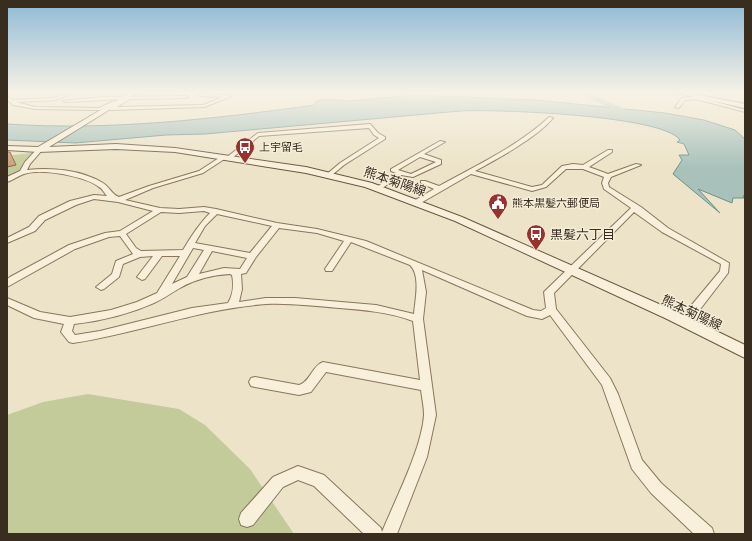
<svg xmlns="http://www.w3.org/2000/svg" width="752" height="541" font-family="'Roboto Serif','Noto Sans JP',serif">
<style>
.green{fill:#c4cb9b}
.water{fill:#a8c1bb;stroke:#6f9089}
.lines{fill:none;stroke-linecap:round;stroke-linejoin:round}
.river{fill:#a8c1bb;fill-rule:evenodd}
.building{fill:#caa17f;stroke:#876144}
.street-casing{stroke:#89765d;stroke-width:2}
.secondary-casing{stroke:#6b5740;stroke-width:2}
.street{fill:#f8f0db;fill-rule:evenodd}
.secondary{fill:#f8f0db;fill-rule:evenodd}
.labels{text-anchor:middle;stroke-width:3;stroke-linejoin:round;paint-order:stroke}
.far-poi-label{font-size:11px;fill:#392d20;stroke:#f5edd7;text-anchor:start}
.street-label{font-size:13px;fill:#392d20;stroke:#f5edd7}
.poi-label{font-size:13px;fill:#392d20;stroke:#f5edd7;text-anchor:start}
</style>
<rect width="100%" height="100%" fill="#ede3c8"/>
<g class="green">
<polygon points="37,152 23,163 19,172 7,179 7,167 16,165 13,157 7,158 7,156"/>
<polygon points="88,394 179,409 205,425 250,469 294,534 7,534 7,415 43,402"/>
</g>
<path class="water" d="M414,95l122,5 129,13 39,7 31,10 10,9v56l-2,1 1,2h-11l-1,5 -34,-14 22,24 -47,-39 9,-14 -3,-5h10l-5,-11 -7,-2 3,-2c-17,-25 -186,-31 -220,-29l-255,23 -39,1 -91,8 -68,-3v-16c103,7 206,-5 308,-19l1,-4 10,-2 24,2z"/>
<g class="lines">
<polygon class="river" points="575,92 586,92 627,110 625,112 619,112"/>
</g>
<polygon class="building" points="7,152 10,152 16,165 7,167"/>
<g class="lines">
<defs>
<g id="street">
<polygon points="71,92 77,92 55,100 16,102 35,107 99,108 114,101 118,102 100,110 35,109 13,105 7,99 7,96 13,100 54,98"/>
<polygon points="198,94 230,95 232,96 204,107 111,110 109,109 109,108 125,99 65,102 63,101 101,97 186,96 188,97 186,98 130,99 117,107 203,105 223,97 200,96"/>
<polygon points="695,96 702,96 702,98 745,110 745,112 696,99 685,100 679,108 675,107 682,98"/>
<path d="M549,117l4,1c-17,20 -54,40 -78,53l57,16 10,-2 20,-19 11,-2 10,1 25,-15h4v2l-23,15 19,7 28,-10 5,1 -30,12 -3,6 1,4 32,20 27,21 61,35 -1,10 -40,52h-8l-1,-3 1,-3 40,-48 1,-7 -59,-32 -28,-20 -80,81 2,16 54,69 8,16 24,66 19,23 51,45 2,6h-20l-43,-41 -19,-24 -30,-84 -52,-70 -8,4 -15,-3 -105,-46 4,22 -3,27 13,96 -9,42 -30,77h-33l-50,-48 -16,-6 -15,7 -30,38 -6,2 -6,-2 -2,-6 2,-6 32,-36 25,-11 26,9 57,53 1,4c13,-32 40,-84 42,-117 0,-8 -2,-17 -3,-25l-95,-18 -15,20 -12,3 -44,-8 -4,-1 -2,-4 2,-4 4,-1 44,8c11,-3 13,-19 24,-23l97,18 -7,-59c-24,-9 -49,-11 -74,-13 -24,-2 -49,-5 -73,-4 -66,5 -128,29 -193,39l-4,-1 -8,-10 3,-8 -30,-6 -27,-13v-7l33,14 30,5 41,-7 26,-8 20,-9 23,-37h-18l-17,23 -3,1 -5,-3 16,-21 -13,1 -17,7 -4,13 -15,12 -3,1 -5,-3 16,-13 4,-13 17,-7 -13,-18 -11,1 -34,12 -68,38v-8l3,-2 59,-32 36,-12 15,-2 33,-20 -35,-9 -24,-3 -18,6 -31,15 -10,11 -28,12v-5l22,-11 10,-11 31,-15 24,-6 13,1c-3,-3 -4,-7 -8,-9 -14,-11 -58,-19 -75,-13 -6,2 -11,6 -17,8v-5l13,-6 5,-9 13,-14 5,1 -13,15 -3,6c24,-3 55,0 76,13 7,4 8,11 16,14l30,-11 50,-15 23,-15 5,1 31,-24 112,-9 8,9 7,4v2l-41,26 -12,10 -5,-1 13,-11 39,-25 -5,-3 -5,-7 -110,8 -28,23 -5,-1 -23,15 -50,15 -28,12 35,8 19,1 25,-2 12,2 61,14 40,6 49,12 167,69 8,1 5,-3 -2,-16 2,-2 85,-82 -27,-19 -2,-6 2,-6 -21,-8h-17l-20,18 -14,4 -61,-17 -52,30h-6l-1,-2 22,-13 -13,-6v-2h4l14,5c36,-20 81,-41 110,-69zM204,211l6,2c-11,11 -20,25 -27,37l-42,1 -5,-3 -10,-14 35,-22 18,1zM217,214l55,12 -22,27 -55,-10 10,-17zM279,228l38,5 27,8 -19,28 1,2h6l19,-29 59,23c11,11 5,35 4,49l-38,-9 -81,-7h-29l-27,4 3,-13 -1,-15 5,-1 10,-16zM193,248l11,2 -17,27 -15,7zM212,251l35,7 -7,11 -16,-1 -25,6zM230,274l2,1c2,9 1,20 -4,28l-36,5 -92,23 -25,4 -3,-4 2,-7c27,-3 55,-10 80,-21 9,-4 17,-10 26,-15 15,-9 33,-13 50,-14z"/>
<path d="M440,141l5,1 -21,12 17,6v4l-28,13 -12,-2 -20,14h-4v-2l19,-14 -5,-2v-2zM420,157l16,5 -25,12 -13,-4z"/>
</g>
<g id="secondary">
<polygon points="131,92 138,92 49,147 116,144 175,148 306,167 372,183 462,217 677,312 745,345 745,358 667,319 455,221 365,187 306,173 175,152 116,149 38,152 7,150 7,146 38,147"/>
<polygon points="673,92 684,92 745,104 745,108"/>
</g>
</defs>
<use href="#street" class="street-casing"/>
<use href="#secondary" class="secondary-casing"/>
<use href="#street" class="street"/>
<use href="#secondary" class="secondary"/>
</g>
<linearGradient id="sky" x2="0" y2="1"><stop stop-color="#8eb9d6"/><stop offset="0.55" stop-color="#f7f2e6"/><stop offset="1" stop-color="#f7f2e6" stop-opacity="0"/></linearGradient>
<rect width="752" height="168" fill="url(#sky)"/>
<defs>
<symbol id="bus-pin" viewBox="-11 -11 22 30"><path d="M0 17L-7.5 6A9.5 9.5 0 1 1 7.5 6Z" fill="#96322f" stroke="#f5edd7"/><path d="M-5-6H5V4H4V6H2V4H-2V6H-4V4H-5ZM-3.5-4V0h7V-4ZM-3.5 1.2v1.5H-2V1.2ZM2 1.2v1.5H3.5V1.2Z" fill="#fff"/></symbol>
<symbol id="civic-pin" viewBox="-11 -11 22 30"><path d="M0 17L-7.5 6A9.5 9.5 0 1 1 7.5 6Z" fill="#96322f" stroke="#f5edd7"/><path d="M-.6-6.5H3V-4.5H.6V-3L4-1V1h2V6H-6V1h2V-1L-.6-3ZM-1.2 2.5V6h2.4V2.5Z" fill="#fff"/></symbol>
</defs>
<g fill-rule="evenodd">
<use href="#bus-pin" x="234" y="136" width="22" height="30"/>
<use href="#civic-pin" x="487" y="192" width="22" height="30"/>
<use href="#bus-pin" x="525" y="223" width="22" height="30"/>
</g>
<g class="labels">
<g class="far-poi-label">
<text x="259" y="151">上宇留毛</text>
<text x="512" y="207">熊本黒髪六郵便局</text>
</g>
<g class="street-label">
<text transform="translate(395 181) rotate(19)" y="5">熊本菊陽線</text>
<text transform="translate(692 312) rotate(25)" y="5">熊本菊陽線</text>
</g>
<g class="poi-label">
<text x="550" y="239">黒髪六丁目</text>
</g>
</g>
<rect width="752" height="541" fill="none" stroke="#392d20" stroke-width="16"/>
</svg>
